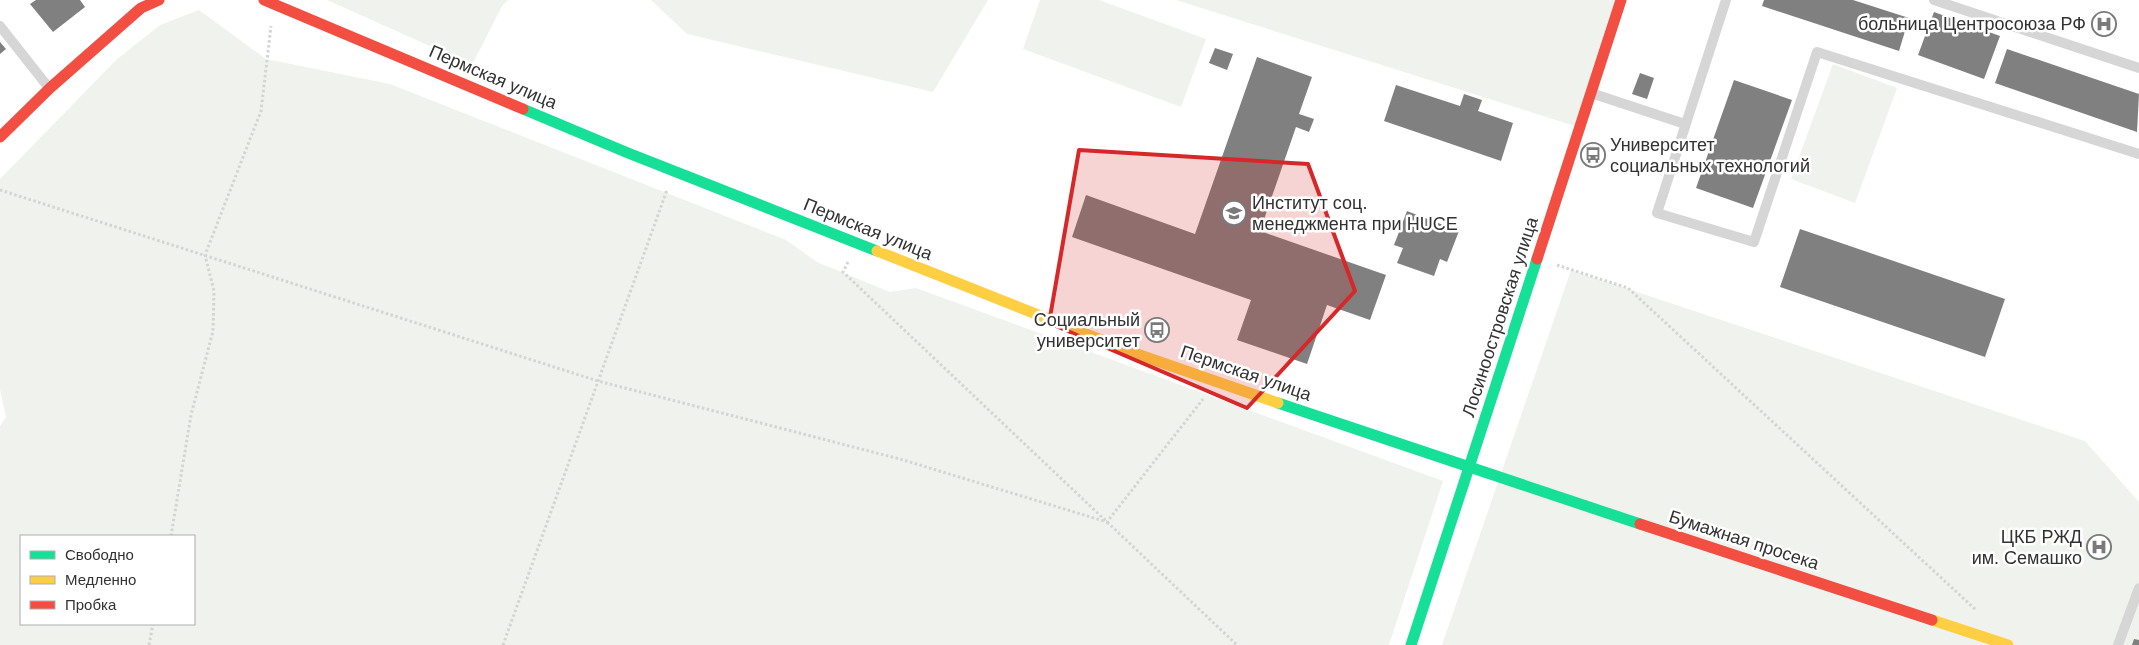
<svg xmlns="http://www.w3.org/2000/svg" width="2139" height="645" font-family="Helvetica,sans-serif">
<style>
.green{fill:#f0f3ed;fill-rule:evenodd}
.building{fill:#808080}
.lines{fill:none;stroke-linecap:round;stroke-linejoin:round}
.path{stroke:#d4d4d4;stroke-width:3;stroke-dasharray:2.5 2.5;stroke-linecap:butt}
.lane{stroke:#d6d6d6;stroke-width:10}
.fast{stroke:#16e098;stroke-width:11}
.slow{stroke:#ffcf43;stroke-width:11}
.jam{stroke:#f24e42;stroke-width:11}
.marked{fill:#d62828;fill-opacity:0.2;stroke:#d62828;stroke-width:4;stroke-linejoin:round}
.labels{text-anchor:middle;stroke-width:5;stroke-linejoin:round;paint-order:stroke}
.poi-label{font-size:18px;fill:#323232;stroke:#fff;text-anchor:end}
.street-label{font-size:18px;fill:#323232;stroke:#fff}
</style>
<rect width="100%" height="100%" fill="#fff"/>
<g class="green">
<polygon points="327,0 508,0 502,6 472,65"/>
<polygon points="651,0 988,0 933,92 687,34"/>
<polygon points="1040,0 1099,0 1206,39 1181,107 1023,49"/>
<polygon points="1176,0 1616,0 1575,126"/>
<path d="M199,10l67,49 124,25 396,156 31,22 73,30 26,-4 527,193 -54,164h-1389v-219l6,-9 -6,-27v-211l116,-119 44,-35zM21,536h173v88h-173z"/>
<polygon points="1833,64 1897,88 1855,203 1791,179"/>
<polygon points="1571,270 2085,441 2139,502 2139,645 1442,645"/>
</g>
<g class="building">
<polygon points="36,0 80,0 85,7 53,32 30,4"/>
<polygon points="1764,0 1853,0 1909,18 1899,51 1762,6"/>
<polygon points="1934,12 2000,36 1984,79 1918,55"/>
<polygon points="0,42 6,49 0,54"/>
<polygon points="1215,48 1233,54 1227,70 1209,63"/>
<polygon points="2007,49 2139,94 2137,132 1995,83"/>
<polygon points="1257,57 1312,77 1299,114 1314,119 1309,132 1296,127 1260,231 1386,275 1370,320 1327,305 1307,364 1237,340 1251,300 1072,237 1086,195 1195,234"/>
<polygon points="1640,73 1654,78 1647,99 1632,94"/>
<polygon points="1734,80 1792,100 1753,208 1696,188"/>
<polygon points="1396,85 1460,106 1464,94 1482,100 1478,111 1513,123 1501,161 1384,121"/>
<polygon points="1407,211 1459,231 1447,262 1440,259 1434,276 1397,263 1403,248 1394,245"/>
<polygon points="1800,229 2005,299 1985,357 1780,287"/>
<polygon points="2134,639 2139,640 2139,645 2132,645"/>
</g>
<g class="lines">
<g class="path">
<polyline points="0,190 598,381 900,459 1107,522 1203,399"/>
<polyline points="848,262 843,272 1237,645"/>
<polyline points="1557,265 1628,288 1976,610"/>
<polyline points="171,536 191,415 213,331 214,291 205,255 261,111 271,26"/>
<polyline points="149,645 153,624"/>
<polyline points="503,645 667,190"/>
</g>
<g class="lane">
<polyline points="1726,0 1657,213 1754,242 1817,52 2139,154"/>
<polyline points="1934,0 2139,68"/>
<polyline points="0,26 49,88"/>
<polyline points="1591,93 1685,124"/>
<polyline points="2118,645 2139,588"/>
</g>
<g class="fast">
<polyline points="523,109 628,153 877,251"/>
<polyline points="1278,403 1640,524"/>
<polyline points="1411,645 1537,259"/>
</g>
<g class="slow">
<polyline points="877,251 1137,354 1278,403"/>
<polyline points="1932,620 2008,645"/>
</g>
<g class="jam">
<polyline points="264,0 523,109"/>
<polyline points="0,137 50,88 141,8 159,0"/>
<polyline points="1537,259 1621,0"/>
<polyline points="1640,524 1932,620"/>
</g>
</g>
<path class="marked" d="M1079,150l229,14 47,127 -108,117 -198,-85z"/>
<defs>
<symbol id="hospital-ring" viewBox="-11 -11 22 22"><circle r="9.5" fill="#fff" stroke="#7a7a7a" stroke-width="1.5"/><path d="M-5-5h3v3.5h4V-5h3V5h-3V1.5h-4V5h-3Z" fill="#7a7a7a"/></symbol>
<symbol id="bus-ring" viewBox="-11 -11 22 22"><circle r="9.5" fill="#fff" stroke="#7a7a7a" stroke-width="1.5"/><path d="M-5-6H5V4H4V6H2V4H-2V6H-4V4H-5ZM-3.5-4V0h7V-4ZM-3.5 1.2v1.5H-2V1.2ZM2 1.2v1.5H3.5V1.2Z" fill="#7a7a7a"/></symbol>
<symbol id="university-ring" viewBox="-11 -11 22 22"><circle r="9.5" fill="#fff" stroke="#7a7a7a" stroke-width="1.5"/><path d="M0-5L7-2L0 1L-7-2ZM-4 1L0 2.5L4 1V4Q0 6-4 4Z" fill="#7a7a7a"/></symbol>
</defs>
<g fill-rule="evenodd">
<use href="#hospital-ring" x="2090" y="10" width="28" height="28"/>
<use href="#bus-ring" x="1579" y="141" width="28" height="28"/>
<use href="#university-ring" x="1220" y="199" width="28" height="28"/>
<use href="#bus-ring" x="1143" y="316" width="28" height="28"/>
<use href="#hospital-ring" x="2085" y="533" width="28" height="28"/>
</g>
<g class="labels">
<g class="poi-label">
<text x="2086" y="30">больница Центросоюза РФ</text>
<text x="1610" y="151" text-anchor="start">Университет<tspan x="1610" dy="21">социальных технологий</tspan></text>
<text x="1252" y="209" text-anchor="start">Институт соц.<tspan x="1252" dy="21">менеджмента при HUCE</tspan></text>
<text x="1140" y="326">Социальный<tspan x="1140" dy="21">университет</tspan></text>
<text x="2082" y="543">ЦКБ РЖД<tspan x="2082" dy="21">им. Семашко</tspan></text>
</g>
<g class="street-label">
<text transform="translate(493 77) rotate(23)" y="6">Пермская улица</text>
<text transform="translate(868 229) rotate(22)" y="6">Пермская улица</text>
<text transform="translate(1500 317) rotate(-72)" y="6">Лосиноостровская улица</text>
<text transform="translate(1246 373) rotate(19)" y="6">Пермская улица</text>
<text transform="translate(1744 540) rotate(18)" y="6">Бумажная просека</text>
</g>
</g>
<rect x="20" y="535" width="175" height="90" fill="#ffffff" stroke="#adadad"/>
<rect x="30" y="551" width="25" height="8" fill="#16e098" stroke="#adadad"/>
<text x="65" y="560" font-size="15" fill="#323232">Свободно</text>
<rect x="30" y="576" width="25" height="8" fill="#ffcf43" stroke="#adadad"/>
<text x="65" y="585" font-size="15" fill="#323232">Медленно</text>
<rect x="30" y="601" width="25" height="8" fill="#f24e42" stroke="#adadad"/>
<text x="65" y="610" font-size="15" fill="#323232">Пробка</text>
</svg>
